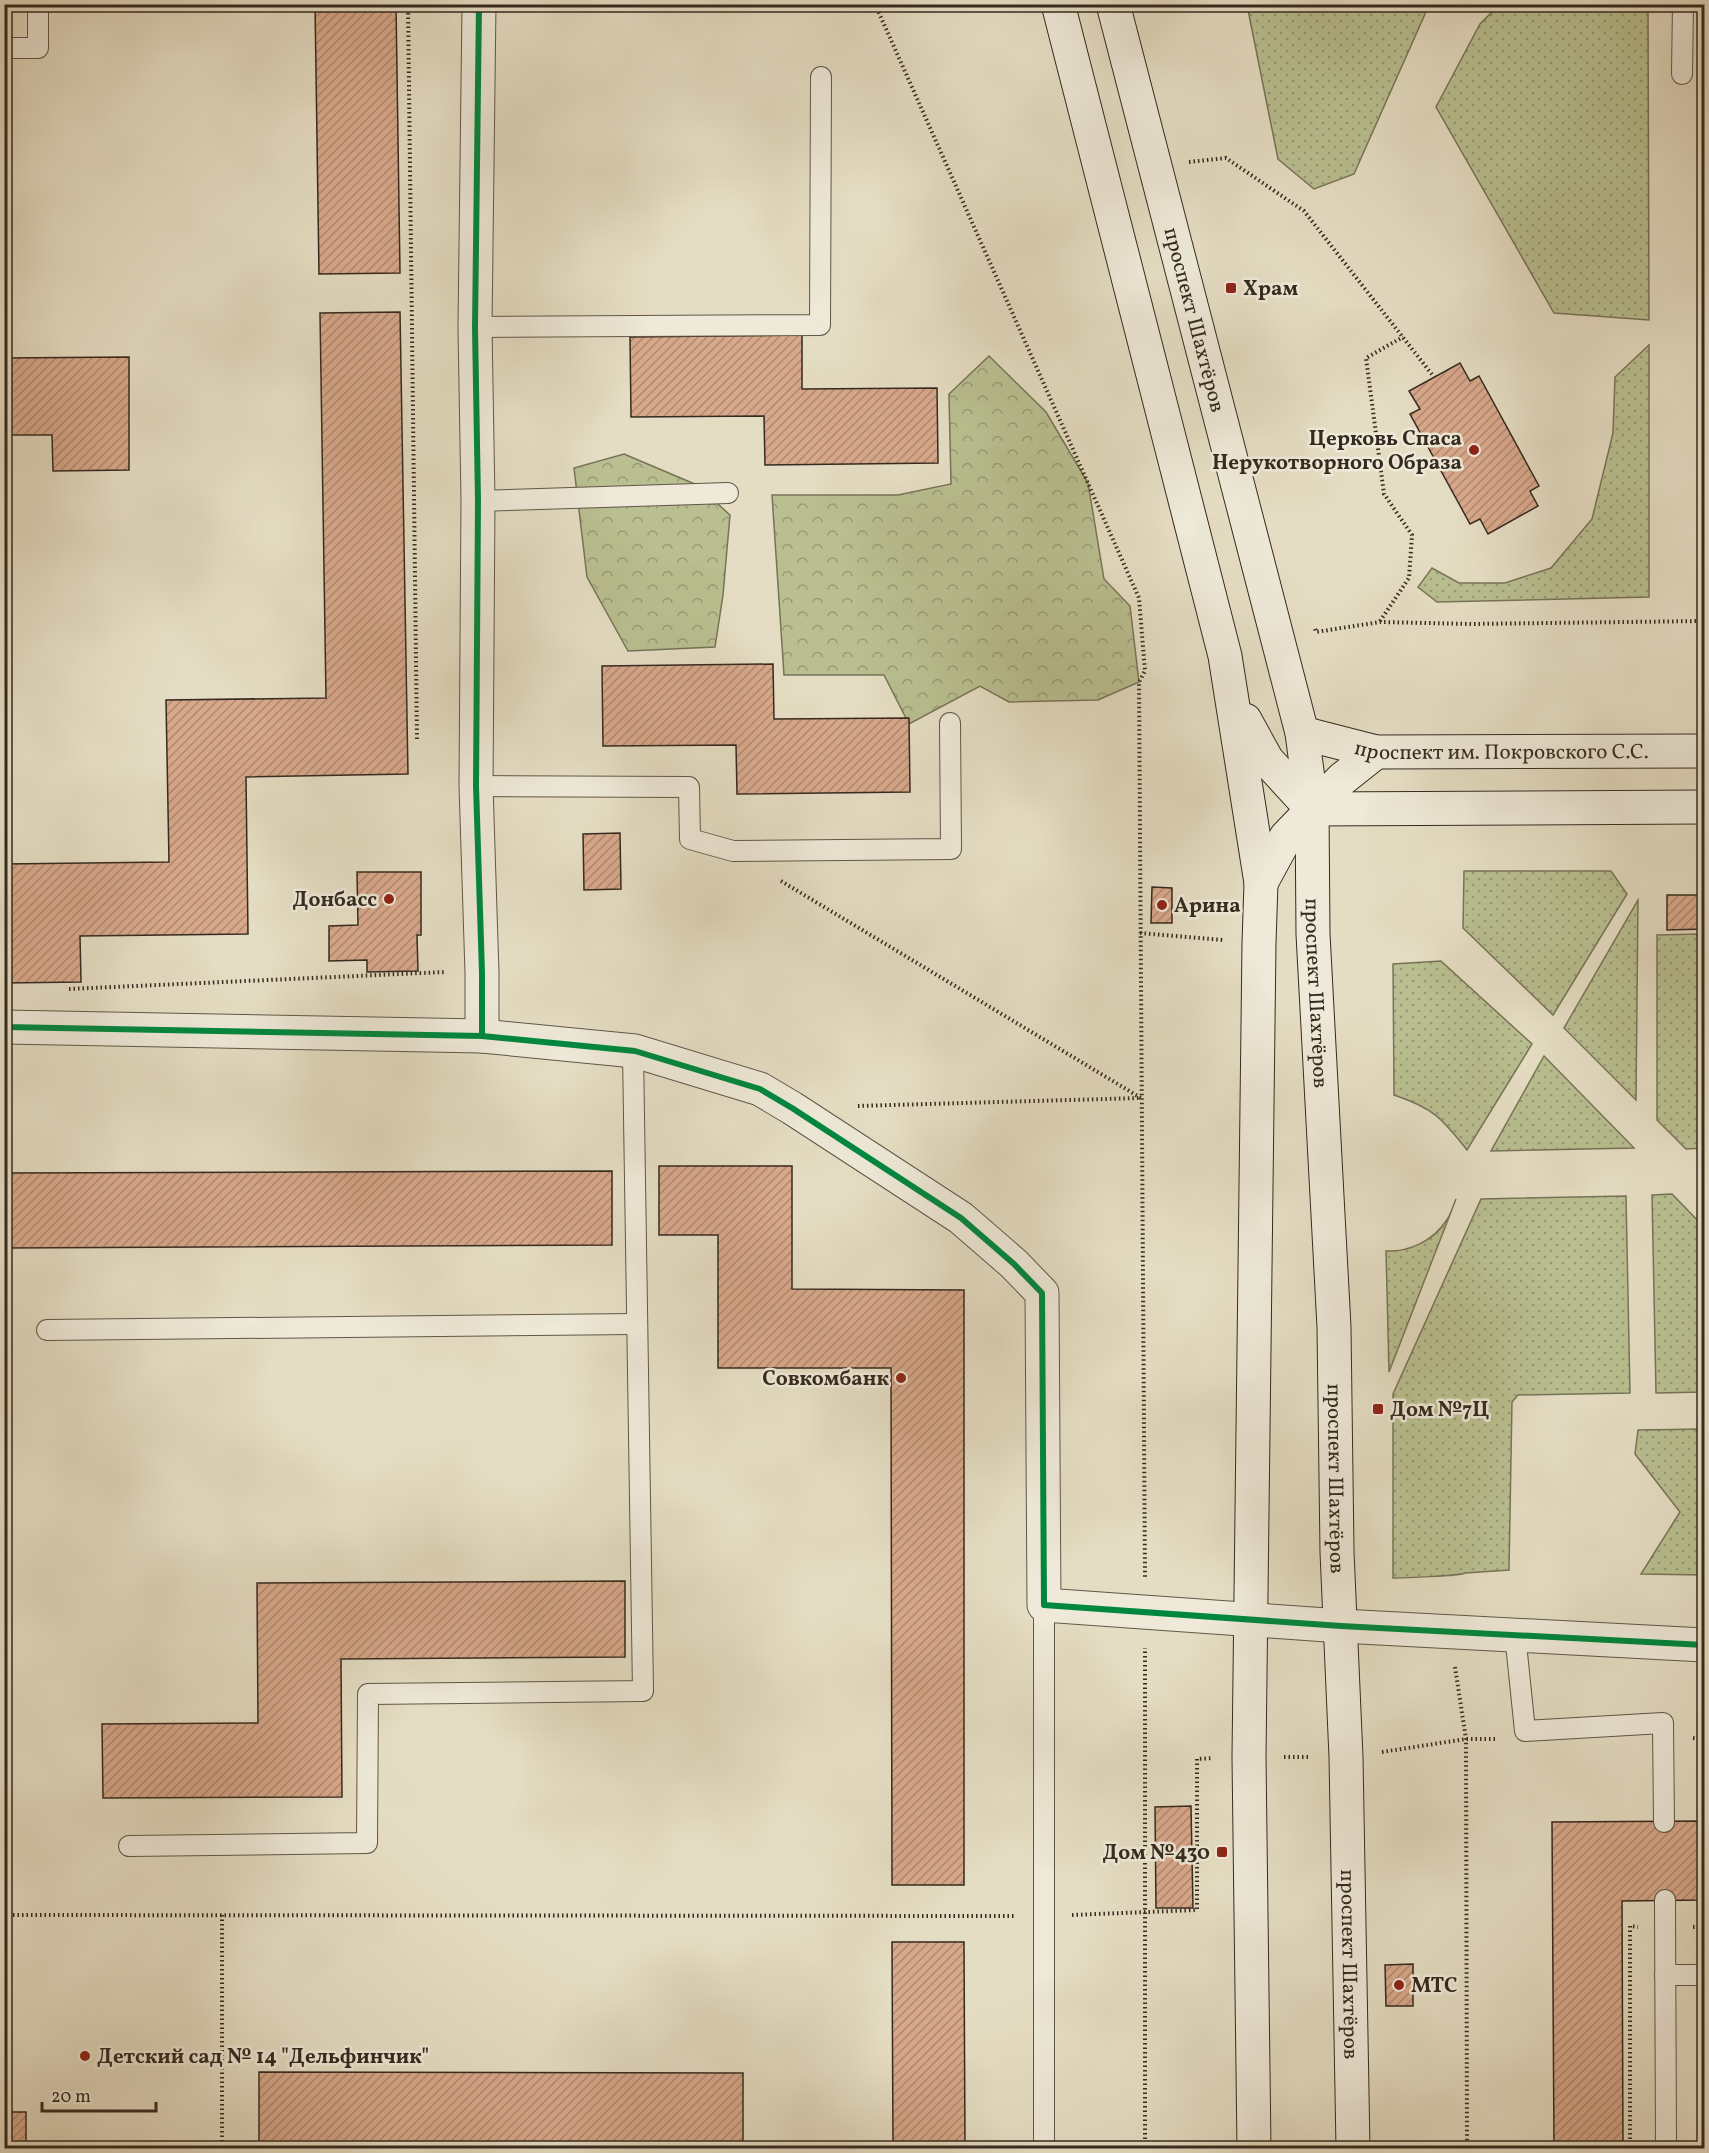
<svg xmlns="http://www.w3.org/2000/svg" width="1709" height="2153" font-family="Vollkorn,serif">
<style>
.grass{fill:url(#grass-dots);stroke:#777458;stroke-width:1.5}
.forest{fill:url(#forest-crowns);stroke:#777458;stroke-width:1.5}
.building{fill:url(#building-hatch);stroke:#352a1f;stroke-width:1.5}
.lines{fill:none;stroke-linecap:round;stroke-linejoin:round}
.lane-casing{stroke:#615748;stroke-width:22}
.street-casing{stroke:#615748;stroke-width:35}
.secondary-casing{stroke:#352a1f;stroke-width:35}
.path{stroke:#352a1f;stroke-width:4;stroke-dasharray:1.5 3;stroke-linecap:butt}
.lane{stroke:#eee9d8;stroke-width:20}
.street{stroke:#eee9d8;stroke-width:33}
.secondary{stroke:#eee9d8;stroke-width:33}
.cycleway-casing{stroke:#eee9d8;stroke-width:10}
.cycleway{stroke:#00873e;stroke-width:6}
.poi-dot{fill:#8f2418;stroke:#eee9d8;stroke-width:2}
.labels{text-anchor:middle;stroke-width:5;stroke-linejoin:round;paint-order:stroke}
.poi-label{font-size:21px;font-weight:bold;fill:#352a1f;stroke:#eee9d8;text-anchor:start}
.street-label{font-size:21px;fill:#352a1f;stroke:#eee9d8}
</style>
<defs>
<pattern id="grass-dots" width="8" height="8" patternUnits="userSpaceOnUse" patternTransform="scale(1.5)"><rect width="8" height="8" fill="#b9bf90"/><path d="M2 2h.1M6 6h.1" fill="none" stroke="#979b75" stroke-width="1.8" stroke-linecap="round"/></pattern>
<pattern id="forest-crowns" width="20" height="18" patternUnits="userSpaceOnUse" patternTransform="scale(1.5)"><rect width="20" height="18" fill="#b9bf90"/><path d="M2 6a3 3 0 1 1 6 0M12 15a3 3 0 1 1 6 0" fill="none" stroke="#979b75"/></pattern>
<pattern id="building-hatch" width="6" height="6" patternUnits="userSpaceOnUse" patternTransform="scale(1.5)"><rect width="6" height="6" fill="#d8a88b"/><path d="M-1 1l2-2M0 6l6-6M5 7l2-2" fill="none" stroke="#b08971"/></pattern>
</defs>
<rect width="100%" height="100%" fill="#e5ddc3"/>
<filter id="stains"><feTurbulence type="fractalNoise" baseFrequency=".00333" numOctaves="4"/><feColorMatrix values="0 0 0 0 .2 0 0 0 0 .09 0 0 0 0 .02 0 0 0 .5 -.17"/></filter>
<radialGradient id="worn" r=".72"><stop offset=".6" stop-color="#630" stop-opacity="0"/><stop offset="1" stop-color="#630" stop-opacity=".3"/></radialGradient>
<g class="grass">
<polygon points="1247,5 1429,5 1354,174 1314,189 1278,159"/>
<polygon points="1499,5 1648,5 1649,320 1554,313 1436,107 1480,24"/>
<polygon points="1649,345 1649,597 1437,602 1418,587 1432,568 1459,583 1505,583 1551,568 1592,519 1613,433 1615,377"/>
<polygon points="1464,871 1611,871 1627,894 1553,1015 1463,928"/>
<polygon points="1638,900 1636,1100 1564,1028"/>
<polygon points="1700,934 1704,939 1704,1148 1686,1149 1657,1120 1657,935"/>
<path d="M1441,961l91,83 -65,106c-25,-32 -34,-42 -73,-55l-1,-131z"/>
<polygon points="1544,1056 1634,1148 1491,1151"/>
<polygon points="1672,1194 1704,1227 1704,1392 1656,1393 1652,1195"/>
<path d="M1626,1196l4,197 -112,2 -6,7 -3,168 -44,3c-5,3 -61,5 -72,5v-184l88,-195z"/>
<path d="M1456,1199l-67,173 -3,-121c23,1 47,-10 60,-30 5,-6 7,-15 10,-22z"/>
<polygon points="1704,1429 1704,1575 1641,1574 1680,1512 1635,1454 1638,1430"/>
</g>
<g class="forest">
<polygon points="989,356 1046,412 1088,483 1104,579 1130,606 1139,682 1098,700 1009,702 980,686 909,724 884,675 784,675 772,495 898,495 951,484 949,394"/>
<polygon points="624,454 697,485 730,515 723,595 715,647 628,651 587,577 574,468"/>
</g>
<g class="building">
<polygon points="315,4 396,4 400,273 319,274"/>
<polygon points="400,312 408,774 246,777 248,934 80,936 81,982 4,983 4,864 169,862 166,700 326,698 320,313"/>
<polygon points="802,335 802,389 937,388 938,463 765,465 764,416 631,417 630,337"/>
<polygon points="129,357 129,470 53,471 52,435 4,435 4,358"/>
<polygon points="1460,363 1470,381 1479,376 1539,486 1530,491 1538,506 1488,534 1480,519 1470,524 1410,414 1420,409 1409,391"/>
<polygon points="773,664 774,719 909,718 910,792 737,794 736,745 603,746 602,666"/>
<polygon points="620,833 621,889 584,890 583,834"/>
<polygon points="357,872 421,872 421,935 417,935 418,971 367,972 367,960 329,961 329,926 358,925"/>
<polygon points="1152,887 1172,888 1172,923 1151,923"/>
<polygon points="1667,895 1704,895 1704,929 1667,930"/>
<polygon points="659,1166 792,1166 792,1289 964,1290 964,1885 892,1885 891,1368 718,1368 718,1235 659,1235"/>
<polygon points="612,1171 612,1245 4,1248 4,1173"/>
<polygon points="625,1581 625,1657 341,1659 342,1797 103,1798 102,1724 258,1723 257,1583"/>
<polygon points="1191,1806 1193,1908 1156,1908 1155,1807"/>
<polygon points="1704,1821 1704,1900 1622,1901 1623,2148 1554,2148 1552,1822"/>
<polygon points="892,1942 964,1942 965,2148 893,2148"/>
<polygon points="1413,1964 1413,2006 1386,2006 1385,1965"/>
<polygon points="259,2072 743,2073 743,2146 331,2145 331,2148 259,2148"/>
<rect x="4" y="2112" width="22" height="36"/>
</g>
<g class="lines">
<defs>
<g id="lane">
<polyline points="4,48 38,48 38,4"/>
<polyline points="1682,74 1683,4"/>
<polyline points="475,327 820,325 821,77"/>
<polyline points="478,501 728,493"/>
<polyline points="476,786 689,787 690,839 733,851 951,849 950,723"/>
<polyline points="47,1330 636,1324"/>
<polyline points="1515,1634 1525,1731 1663,1723 1664,1822"/>
<polyline points="129,1846 367,1843 368,1694 643,1691 633,1052"/>
<polyline points="1665,1900 1666,2148"/>
<polyline points="1665,1975 1704,1975"/>
<polyline points="1044,2148 1044,1605"/>
</g>
<g id="street">
<polyline points="479,4 475,327 478,501 476,786 482,973 482,1036"/>
<polyline points="4,1027 482,1036 635,1051 760,1089 792,1108 961,1218 1014,1264 1042,1293 1044,1605 1341,1626 1704,1645"/>
</g>
<g id="secondary">
<polyline points="1058,4 1225,656 1261,883 1259,943 1249,1757 1254,2148"/>
<path id="s1" d="M1113,4l189,729 10,76 1,125 21,393 3,225 9,205 7,391"/>
<polyline points="1245,720 1267,760 1312,809 1704,807"/>
<path id="s2" d="M1302,733l74,19 328,-1"/>
<polyline points="1261,883 1286,837 1342,779 1376,752"/>
</g>
</defs>
<use href="#lane" class="lane-casing"/>
<use href="#street" class="street-casing"/>
<use href="#secondary" class="secondary-casing"/>
<g class="path">
<polyline points="408,4 417,741"/>
<polyline points="875,4 1139,598 1145,671 1139,682 1145,1578"/>
<polyline points="1189,162 1226,158 1304,211 1434,377"/>
<polyline points="1380,621 1409,578 1412,535 1384,494 1366,358 1403,337"/>
<polyline points="1315,629 1316,632 1380,622 1472,624 1704,621"/>
<polyline points="781,881 1141,1098 856,1106"/>
<polyline points="1140,933 1223,940"/>
<polyline points="69,989 445,972"/>
<polyline points="1455,1667 1466,1739 1467,2148"/>
<polyline points="1693,1738 1704,1739"/>
<polyline points="1382,1752 1466,1739 1497,1739"/>
<polyline points="1284,1757 1309,1757"/>
<polyline points="4,1915 1016,1916"/>
<polyline points="222,1915 222,2148"/>
<polyline points="1072,1915 1197,1910 1197,1759 1213,1758"/>
<polyline points="1693,1927 1704,1927"/>
<polyline points="1145,2148 1145,1648"/>
<polyline points="1630,2148 1630,1926 1638,1927"/>
</g>
<use href="#lane" class="lane"/>
<use href="#street" class="street"/>
<use href="#secondary" class="secondary"/>
<defs>
<g id="cycleway">
<polyline points="479,4 475,327 478,501 476,786 482,973 482,1036"/>
<polyline points="4,1027 482,1036 635,1051 760,1089 792,1108 961,1218 1014,1264 1042,1293 1044,1605 1341,1626 1704,1645"/>
</g>
</defs>
<use href="#cycleway" class="cycleway-casing"/>
<use href="#cycleway" class="cycleway"/>
</g>
<g class="poi-dot">
<rect x="1225" y="282" width="12" height="12" rx="3"/>
<circle cx="1474" cy="450" r="6"/>
<circle cx="389" cy="899" r="6"/>
<circle cx="1162" cy="905" r="6"/>
<circle cx="901" cy="1378" r="6"/>
<rect x="1372" y="1403" width="12" height="12" rx="3"/>
<rect x="1216" y="1846" width="12" height="12" rx="3"/>
<circle cx="1399" cy="1985" r="6"/>
<circle cx="85" cy="2056" r="6"/>
</g>
<g class="labels">
<g class="poi-label">
<text x="1243" y="295">Храм</text>
<text x="1462" y="445" text-anchor="end">Церковь Спаса<tspan x="1462" dy="24">Нерукотворного Образа</tspan></text>
<text x="377" y="906" text-anchor="end">Донбасс</text>
<text x="1174" y="912">Арина</text>
<text x="889" y="1385" text-anchor="end">Совкомбанк</text>
<text x="1390" y="1416">Дом №7Ц</text>
<text x="1210" y="1859" text-anchor="end">Дом №430</text>
<text x="1411" y="1992">МТС</text>
<text x="97" y="2063">Детский сад № 14 "Дельфинчик"</text>
</g>
<g class="street-label">
<text dy="7" stroke="none"><textPath href="#s1" startOffset="326">проспект Шахтёров</textPath></text>
<text dy="7" stroke="none"><textPath href="#s2" startOffset="202">проспект им. Покровского С.С.</textPath></text>
<text dy="7" stroke="none"><textPath href="#s1" startOffset="1014">проспект Шахтёров</textPath></text>
<text dy="7" stroke="none"><textPath href="#s1" startOffset="1500">проспект Шахтёров</textPath></text>
<text dy="7" stroke="none"><textPath href="#s1" startOffset="1986">проспект Шахтёров</textPath></text>
</g>
</g>
<rect width="1709" height="2153" fill="none" stroke="#e5ddc3" stroke-width="24"/>
<rect x="6" y="6" width="1697" height="2141" fill="none" stroke="#352a1f" stroke-width="3"/>
<rect x="12" y="12" width="1685" height="2129" fill="none" stroke="#352a1f" stroke-width="1.5"/>
<path d="M42 2102v9h114v-9" fill="none" stroke="#352a1f" stroke-width="3"/>
<text x="51" y="2102" font-size="18" fill="#352a1f" stroke="#eee9d8" stroke-width="4.5" paint-order="stroke">20 m</text>
<rect width="100%" height="100%" filter="url(#stains)"/>
<rect width="100%" height="100%" fill="url(#worn)"/>
</svg>
